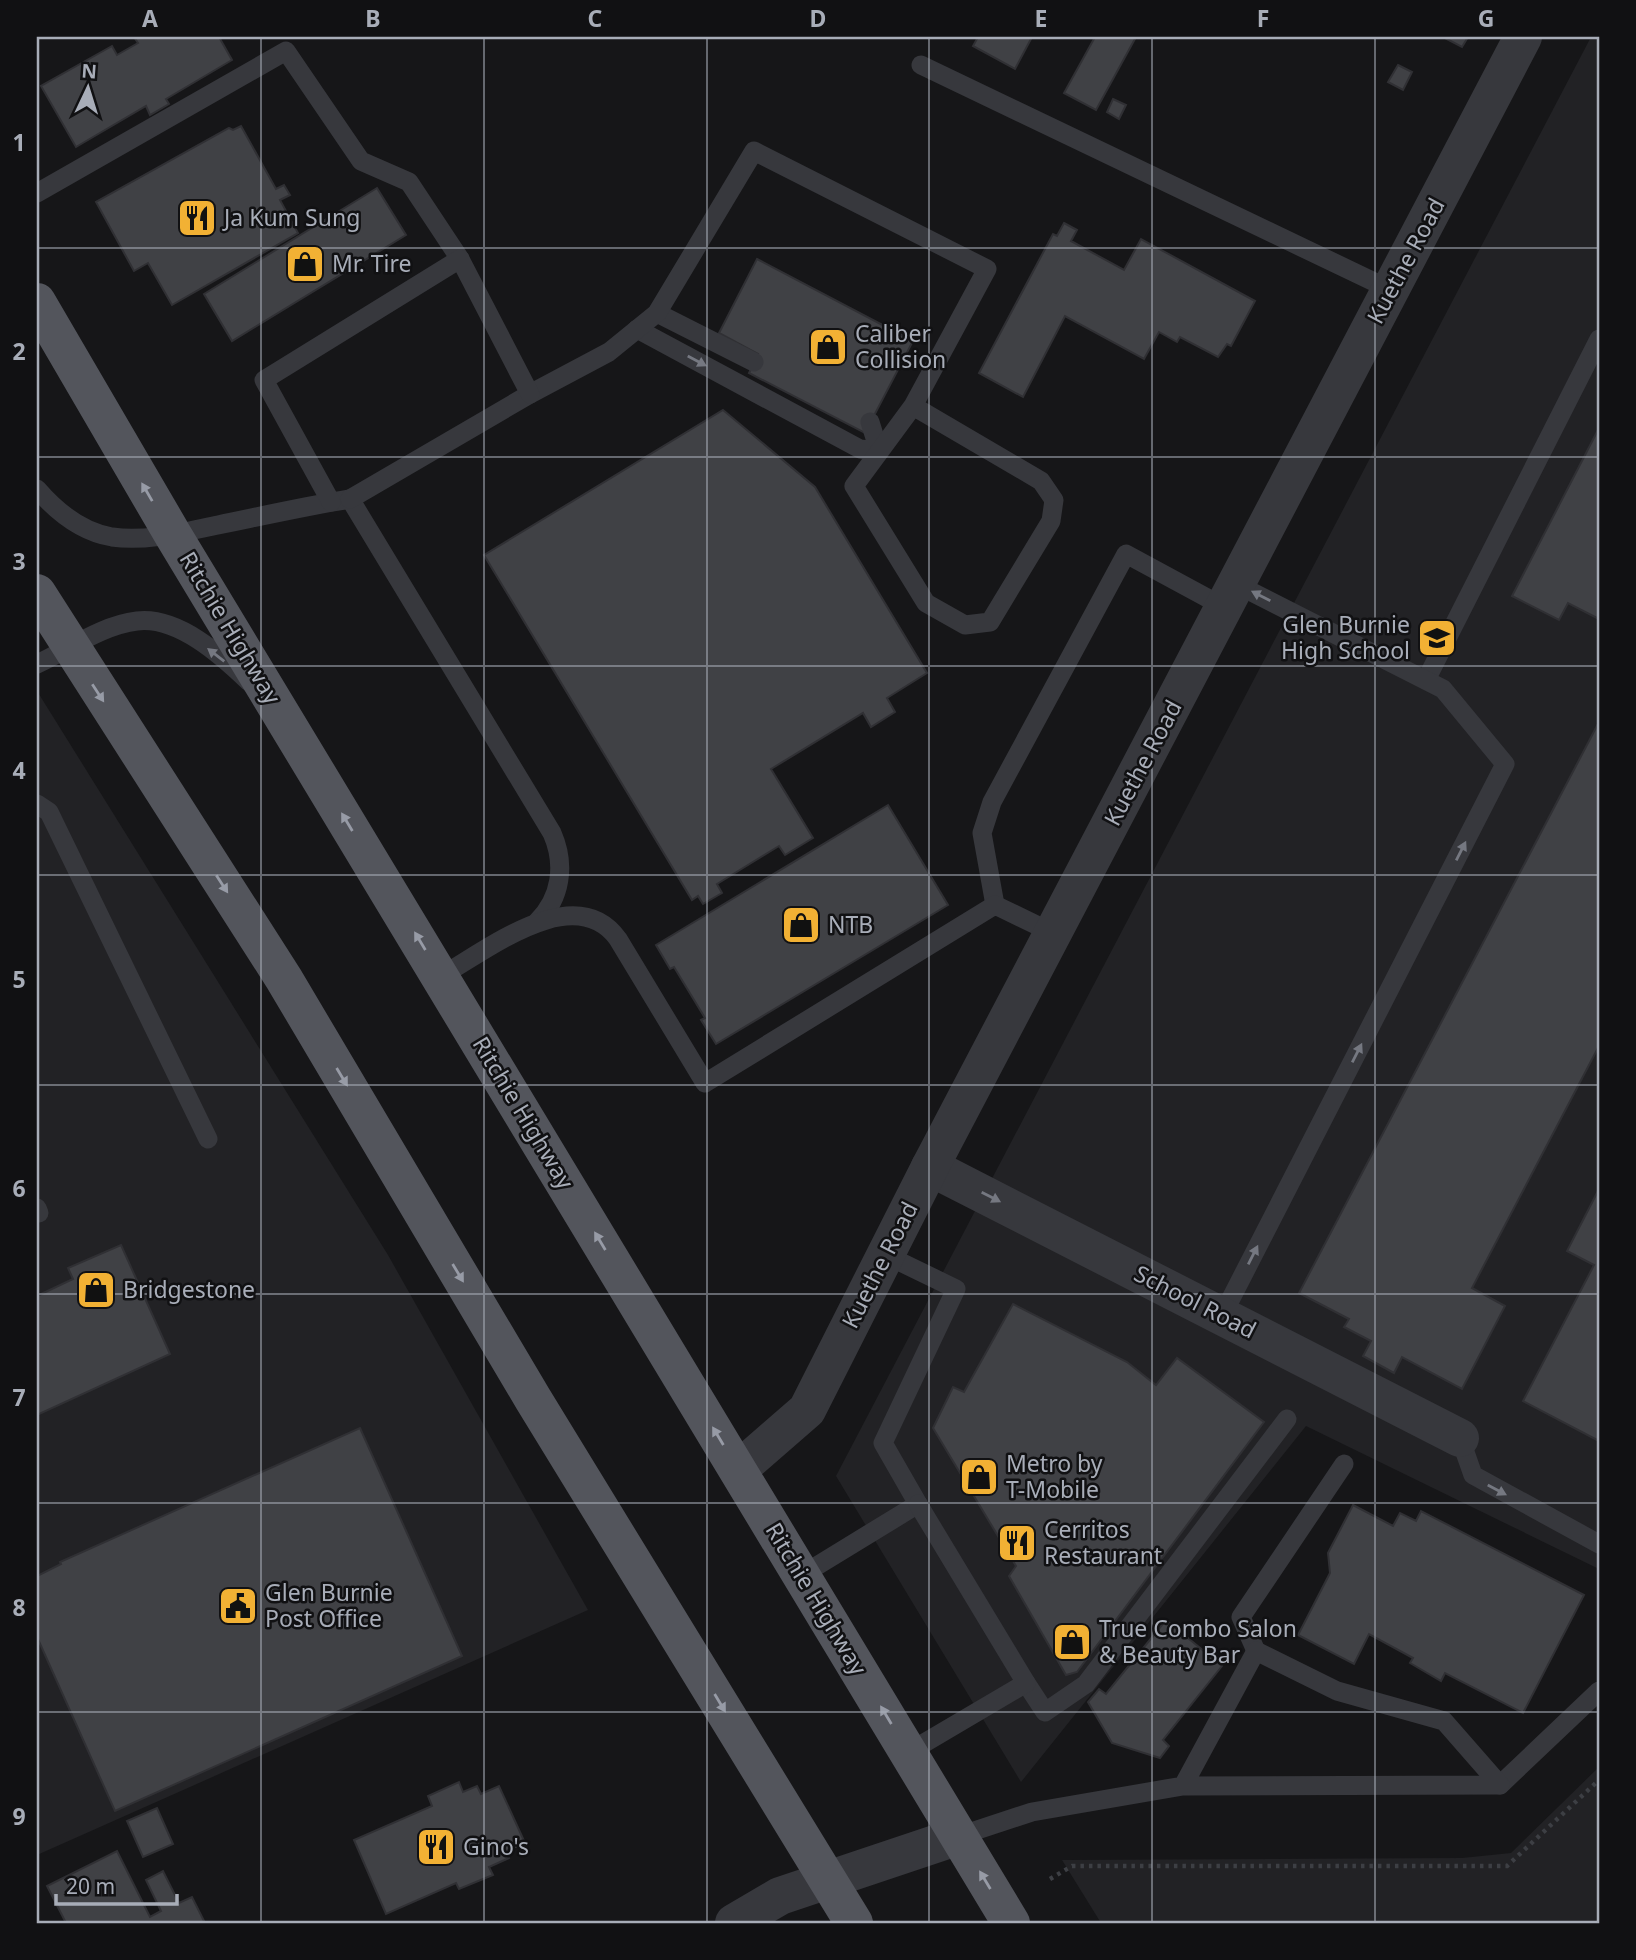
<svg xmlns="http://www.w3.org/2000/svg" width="1636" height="1960" font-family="'Noto Sans',sans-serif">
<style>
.built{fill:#222225}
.building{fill:#404145;stroke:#303034;stroke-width:2}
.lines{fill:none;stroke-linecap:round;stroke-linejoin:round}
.path{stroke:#3d3f44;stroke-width:4.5;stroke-dasharray:3.5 5;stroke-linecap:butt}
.service{stroke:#37383d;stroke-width:19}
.minor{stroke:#37383d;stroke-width:38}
.tertiary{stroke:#37383d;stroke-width:38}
.primary{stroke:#53555c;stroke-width:38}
.oneway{fill:#757881}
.oneway2{fill:#979ba6}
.grid{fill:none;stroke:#a8adb8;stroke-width:2;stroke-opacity:0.55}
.labels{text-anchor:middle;stroke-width:5;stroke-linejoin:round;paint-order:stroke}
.poi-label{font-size:23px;fill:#a8adb8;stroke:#111113;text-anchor:start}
.street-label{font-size:23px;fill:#a8adb8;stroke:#111113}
.neatline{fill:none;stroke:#a8adb8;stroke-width:2.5}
.grid-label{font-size:23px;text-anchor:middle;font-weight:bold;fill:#a8adb8}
</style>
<rect width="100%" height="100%" fill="#161618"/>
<g class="built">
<polygon points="1591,37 1599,37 1599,1569 1306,1426 1021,1782 836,1476"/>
<polygon points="37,691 388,1255 588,1610 37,1855"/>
<polygon points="1599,1767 1599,1923 1101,1923 1062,1860 1462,1858 1511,1853"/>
</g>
<g class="building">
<polygon points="134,37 219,37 232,60 166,99 169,104 150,115 146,106 76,147 41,86 112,46 117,55 138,43"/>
<polygon points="978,37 1032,37 1015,69 973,46"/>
<polygon points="1095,37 1136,37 1096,110 1064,93"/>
<polygon points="1443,37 1468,37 1462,47"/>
<polygon points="1398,65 1412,72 1403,90 1388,82"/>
<polygon points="1113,99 1126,105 1119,119 1107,112"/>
<polygon points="241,126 276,189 284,185 290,195 280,200 298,233 172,305 148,263 134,271 96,202 229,128 233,130"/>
<polygon points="377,188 406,235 232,341 204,294"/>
<polygon points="1064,223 1077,230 1071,241 1124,270 1141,239 1255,301 1231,346 1227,344 1218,357 1180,337 1177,342 1159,332 1144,359 1065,316 1023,397 979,373 1053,234 1057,236"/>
<polygon points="757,259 913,341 865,433 749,373 758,354 719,333"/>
<polygon points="723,410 815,487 927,673 887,698 895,712 871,727 863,713 771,769 813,838 785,855 779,846 717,884 722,893 703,904 698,896 692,900 484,555"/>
<polygon points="1599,428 1599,619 1568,603 1559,620 1512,596"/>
<polygon points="1599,722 1599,1046 1472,1288 1505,1306 1462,1389 1402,1357 1394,1373 1363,1356 1371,1341 1344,1327 1349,1319 1299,1293"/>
<polygon points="888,805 948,905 716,1044 701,1020 705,1018 674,967 670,969 656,945"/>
<polygon points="1599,1189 1599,1441 1523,1401 1594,1265 1567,1251"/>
<polygon points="121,1245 170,1354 37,1415 37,1296 73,1279 68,1268"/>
<polygon points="1013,1304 1127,1362 1156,1385 1177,1358 1264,1422 1077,1672 1066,1675 1009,1576 1016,1566 933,1428 953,1387 964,1392"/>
<polygon points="360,1428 462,1656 115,1811 37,1637 37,1576 61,1564 60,1562"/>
<polygon points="1353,1505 1393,1526 1400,1513 1416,1521 1421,1511 1584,1595 1523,1713 1445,1673 1441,1681 1410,1663 1413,1658 1369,1634 1354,1664 1298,1635 1330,1573 1328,1553"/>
<polygon points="1166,1620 1222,1666 1163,1740 1169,1746 1160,1758 1112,1743 1088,1702 1099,1689 1106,1694"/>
<polygon points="459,1782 463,1792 477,1786 481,1794 499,1786 525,1843 506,1851 509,1858 489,1867 493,1875 459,1889 456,1883 386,1914 354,1840 432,1806 428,1796"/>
<polygon points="157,1808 173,1844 143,1857 127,1821"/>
<polygon points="117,1851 150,1917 161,1911 146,1880 163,1871 179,1903 192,1897 205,1923 66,1923 47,1886"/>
</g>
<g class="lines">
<polyline class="path" points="1050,1879 1072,1866 1507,1866 1599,1780"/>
<g class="service">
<polyline points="921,65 1391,290"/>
<polyline points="37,193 286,51 361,161 409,182 460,259"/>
<polyline points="657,313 754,362"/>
<polyline points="637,329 860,449 879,451 870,422"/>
<path d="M37,489c19,22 45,43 75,48 35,5 72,-5 106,-12 44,-9 88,-19 132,-26l202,334c14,32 9,65 -15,89"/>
<polyline points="350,499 530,394 609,352 657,313 754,151 987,269 913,406 1041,481 1054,500 1051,521 990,622 965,625 926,603 854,486 913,406"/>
<polyline points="331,502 264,380 460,259 530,394"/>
<path d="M37,664c31,-14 65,-39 100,-43 41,-5 85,35 112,61"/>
<polyline points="1426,680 1599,339"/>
<polyline points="37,804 49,812 208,1139"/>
<polyline points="995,905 982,833 992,802 1126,554 1224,607"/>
<path d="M441,976c45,-25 134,-97 177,-37l87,144 290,-178 58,28"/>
<polyline points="37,1208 39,1213"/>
<polyline points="1222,1316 1505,764 1443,689 1236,584"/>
<polyline points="1460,1438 1473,1475 1599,1544"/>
<polyline points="802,1575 918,1504 883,1443 956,1289 886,1255"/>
<polyline points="1256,1651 1241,1617 1344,1464"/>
<polyline points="1026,1683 1045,1712 1086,1684 1287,1419"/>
<polyline points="909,1752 1026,1683 918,1504"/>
<polyline points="1500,1785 1599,1691"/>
<polyline points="959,1836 1032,1812 1183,1786 1500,1785 1444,1721 1337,1691 1256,1651 1183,1786"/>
</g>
<g class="minor">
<polyline points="930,1167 1460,1438"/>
<polyline points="738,1470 807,1410 930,1167 1523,37"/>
</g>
<polyline class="tertiary" points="734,1923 780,1896 959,1836"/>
<g class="primary">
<polyline points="37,302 173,535 1011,1923"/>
<polyline points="37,593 284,979 533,1399 854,1923"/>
</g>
</g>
<defs><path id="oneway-solid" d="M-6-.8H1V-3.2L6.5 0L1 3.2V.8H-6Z" transform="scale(1.75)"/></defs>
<g class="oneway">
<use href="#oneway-solid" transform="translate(697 361) rotate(28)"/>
<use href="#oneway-solid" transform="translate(1261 596) rotate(-153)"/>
<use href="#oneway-solid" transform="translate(216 655) rotate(-142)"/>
<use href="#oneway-solid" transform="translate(1461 851) rotate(-63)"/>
<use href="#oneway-solid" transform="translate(1357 1053) rotate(-63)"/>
<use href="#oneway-solid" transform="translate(991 1197) rotate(27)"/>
<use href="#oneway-solid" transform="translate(1253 1255) rotate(-63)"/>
<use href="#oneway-solid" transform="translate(1497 1490) rotate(28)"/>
</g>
<g class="oneway2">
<use href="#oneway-solid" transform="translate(147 492) rotate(-120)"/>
<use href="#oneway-solid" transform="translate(98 693) rotate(57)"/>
<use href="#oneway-solid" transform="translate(347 822) rotate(-121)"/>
<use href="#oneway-solid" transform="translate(222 884) rotate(57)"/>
<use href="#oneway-solid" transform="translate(420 941) rotate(-121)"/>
<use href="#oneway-solid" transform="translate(342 1077) rotate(59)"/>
<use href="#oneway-solid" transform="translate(600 1241) rotate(-121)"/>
<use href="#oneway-solid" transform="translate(458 1273) rotate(59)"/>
<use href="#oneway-solid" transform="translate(718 1436) rotate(-121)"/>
<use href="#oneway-solid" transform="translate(720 1703) rotate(59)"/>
<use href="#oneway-solid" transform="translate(886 1715) rotate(-121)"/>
<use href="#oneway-solid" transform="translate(985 1880) rotate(-121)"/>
</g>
<path class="grid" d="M261,37v1886M484,37v1886M707,37v1886M929,37v1886M1152,37v1886M1375,37v1886M37,248h1562M37,457h1562M37,666h1562M37,875h1562M37,1085h1562M37,1294h1562M37,1503h1562M37,1712h1562"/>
<defs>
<symbol id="restaurant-square" viewBox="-11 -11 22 22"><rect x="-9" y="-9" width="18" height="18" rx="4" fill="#f2b134" stroke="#111113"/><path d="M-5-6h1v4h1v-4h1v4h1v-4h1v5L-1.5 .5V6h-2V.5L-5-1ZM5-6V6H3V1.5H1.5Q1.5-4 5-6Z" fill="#111"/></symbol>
<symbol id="shop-square" viewBox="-11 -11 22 22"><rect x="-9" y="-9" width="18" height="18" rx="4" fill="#f2b134" stroke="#111113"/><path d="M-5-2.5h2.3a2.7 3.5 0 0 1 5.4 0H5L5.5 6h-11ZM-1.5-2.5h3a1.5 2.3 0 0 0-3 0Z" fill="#111"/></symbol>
<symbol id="school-square" viewBox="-11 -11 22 22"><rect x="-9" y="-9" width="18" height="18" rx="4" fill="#f2b134" stroke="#111113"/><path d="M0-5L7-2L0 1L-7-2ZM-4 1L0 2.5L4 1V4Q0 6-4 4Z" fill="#111"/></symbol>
<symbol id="civic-square" viewBox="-11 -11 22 22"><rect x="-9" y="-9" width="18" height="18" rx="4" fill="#f2b134" stroke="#111113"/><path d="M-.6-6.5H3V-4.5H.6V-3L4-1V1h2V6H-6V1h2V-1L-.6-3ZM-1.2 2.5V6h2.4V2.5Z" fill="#111"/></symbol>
</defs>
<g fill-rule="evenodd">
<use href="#restaurant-square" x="175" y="196" width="44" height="44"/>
<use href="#shop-square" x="283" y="242" width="44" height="44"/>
<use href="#shop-square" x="806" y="325" width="44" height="44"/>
<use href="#school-square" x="1415" y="616" width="44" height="44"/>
<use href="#shop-square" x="779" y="903" width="44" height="44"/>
<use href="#shop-square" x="74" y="1268" width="44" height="44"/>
<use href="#shop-square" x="957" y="1455" width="44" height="44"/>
<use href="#restaurant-square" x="995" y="1521" width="44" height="44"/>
<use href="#civic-square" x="216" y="1584" width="44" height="44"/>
<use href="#shop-square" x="1050" y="1620" width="44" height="44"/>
<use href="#restaurant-square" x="414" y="1825" width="44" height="44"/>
</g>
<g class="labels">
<g class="poi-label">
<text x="224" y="226">Ja Kum Sung</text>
<text x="332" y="272">Mr. Tire</text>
<text x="855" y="342">Caliber<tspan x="855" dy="26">Collision</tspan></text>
<text x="1410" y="633" text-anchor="end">Glen Burnie<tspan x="1410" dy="26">High School</tspan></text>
<text x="828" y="933">NTB</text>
<text x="123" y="1298">Bridgestone</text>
<text x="1006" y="1472">Metro by<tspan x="1006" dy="26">T-Mobile</tspan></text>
<text x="1044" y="1538">Cerritos<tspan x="1044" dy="26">Restaurant</tspan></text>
<text x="265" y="1601">Glen Burnie<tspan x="265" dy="26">Post Office</tspan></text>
<text x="1099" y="1637">True Combo Salon<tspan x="1099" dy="26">&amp; Beauty Bar</tspan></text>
<text x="463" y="1855">Gino's</text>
</g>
<g class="street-label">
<text transform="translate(1406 261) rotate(-62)" y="8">Kuethe Road</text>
<text transform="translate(230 628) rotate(59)" y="8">Ritchie Highway</text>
<text transform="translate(1143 763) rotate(-62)" y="8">Kuethe Road</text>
<text transform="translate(523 1113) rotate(59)" y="8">Ritchie Highway</text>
<text transform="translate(880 1265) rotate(-63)" y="8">Kuethe Road</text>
<text transform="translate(1195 1302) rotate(27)" y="8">School Road</text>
<text transform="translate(816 1599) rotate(59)" y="8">Ritchie Highway</text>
</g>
</g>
<rect width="1636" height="1960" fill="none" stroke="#111113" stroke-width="77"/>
<g transform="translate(88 88) rotate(4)" stroke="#111113" stroke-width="5" paint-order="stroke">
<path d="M0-5L12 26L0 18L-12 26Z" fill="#a8adb8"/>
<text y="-10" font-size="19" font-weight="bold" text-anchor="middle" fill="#a8adb8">N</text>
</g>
<path d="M56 1894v10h121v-10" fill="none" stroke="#a8adb8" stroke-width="3.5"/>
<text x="66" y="1894" font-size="21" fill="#a8adb8" stroke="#111113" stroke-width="5" paint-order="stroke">20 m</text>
<rect x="38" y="38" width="1560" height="1884" class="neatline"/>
<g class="grid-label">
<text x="150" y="27">A</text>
<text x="373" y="27">B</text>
<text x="595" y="27">C</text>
<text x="818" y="27">D</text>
<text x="1041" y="27">E</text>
<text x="1263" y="27">F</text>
<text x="1486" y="27">G</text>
<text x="19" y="151">1</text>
<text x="19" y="360">2</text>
<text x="19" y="570">3</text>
<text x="19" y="779">4</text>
<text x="19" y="988">5</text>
<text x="19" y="1197">6</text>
<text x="19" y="1406">7</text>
<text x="19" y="1616">8</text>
<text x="19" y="1825">9</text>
</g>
</svg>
